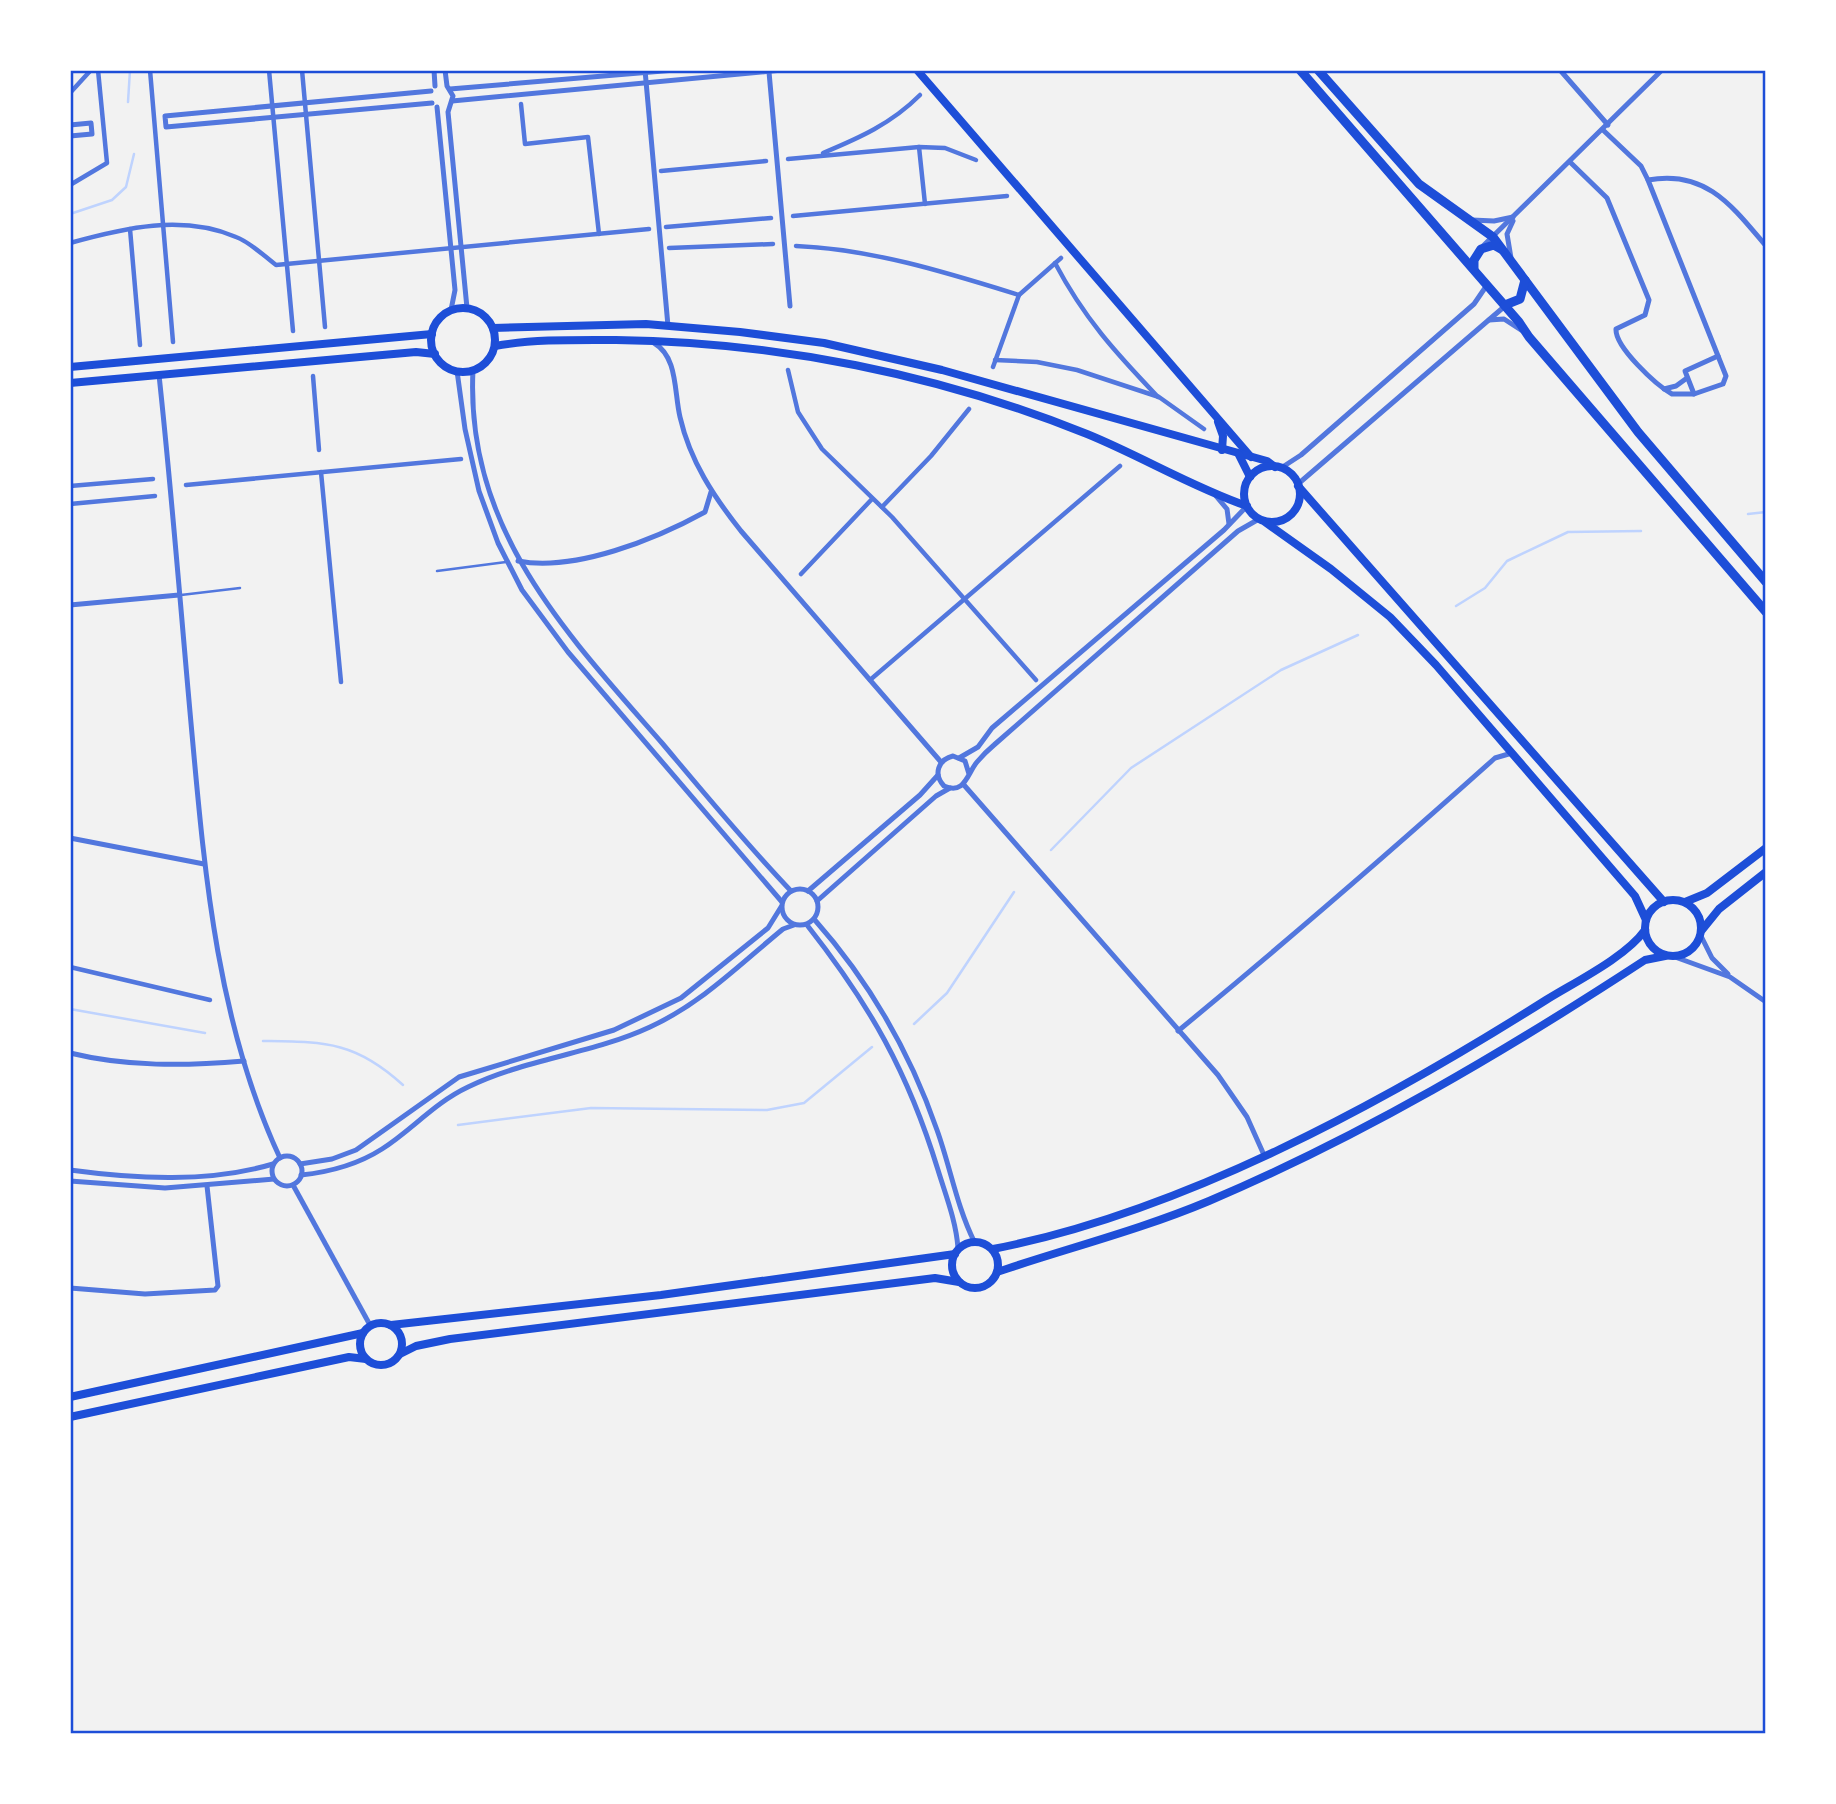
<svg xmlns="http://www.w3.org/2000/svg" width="1836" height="1804" font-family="'Golos Text',sans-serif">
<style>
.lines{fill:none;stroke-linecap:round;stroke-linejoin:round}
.stream{stroke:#bfd3fe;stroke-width:2.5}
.service{stroke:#5277de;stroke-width:2.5}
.pedestrian{stroke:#5277de;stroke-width:4.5}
.minor{stroke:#5277de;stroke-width:5}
.secondary{stroke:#1d4ed8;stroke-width:8}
.primary{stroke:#1d4ed8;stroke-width:9}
.neatline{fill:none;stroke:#1d4ed8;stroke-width:2.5}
</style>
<rect width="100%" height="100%" fill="#f2f2f2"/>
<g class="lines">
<g class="stream">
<polyline points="128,102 130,70"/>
<polyline points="70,214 112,200 126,187 134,154"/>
<polyline points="1748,514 1766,512"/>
<polyline points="1456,606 1485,588 1507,561 1568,532 1641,531"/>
<polyline points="1051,850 1131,768 1281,670 1358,635"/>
<polyline points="70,1009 205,1033"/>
<polyline points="914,1024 947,993 1014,892"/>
<path d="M263,1041c62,1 92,0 140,44"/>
<polyline points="458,1125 591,1108 767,1110 804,1103 872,1047"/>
</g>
<g class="service">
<polyline points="437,571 506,562"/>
<polyline points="181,595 240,588"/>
</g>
<g class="pedestrian">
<polyline points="150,70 173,342"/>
<polyline points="269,70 293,331"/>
<polyline points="302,70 325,327"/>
<polyline points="70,93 91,70"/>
<polyline points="521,104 525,144 588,137 599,234"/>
<polyline points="919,147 925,204"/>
<path d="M823,153c36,-15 68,-29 97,-58"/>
<polyline points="788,159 919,147 945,148 976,160"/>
<polyline points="661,171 766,161"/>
<polyline points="70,185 107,163 98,70"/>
<polyline points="793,216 1007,196"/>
<polyline points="666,227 771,218"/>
<polyline points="130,229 140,345"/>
<path d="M70,243c54,-15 112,-29 166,-6 14,5 28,19 40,28l373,-36"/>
<path d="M796,246c76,3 152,27 223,49l42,-37"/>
<polyline points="669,248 773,244"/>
<path d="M1055,263c29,55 60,89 103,134"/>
<polyline points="995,360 1037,362 1077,370 1159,397 1204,429"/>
<polyline points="993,367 1019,295"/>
<polyline points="788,370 798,412 822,449 892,517 1036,680"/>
<polyline points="313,376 319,450"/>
<polyline points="321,472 341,682"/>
<polyline points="186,485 461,459"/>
<polyline points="70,486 153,479"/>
<polyline points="70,504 155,496"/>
<polyline points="882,507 931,456 969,409"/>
<polyline points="801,574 872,499"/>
<polyline points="870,680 1120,466"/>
<polyline points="70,967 210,1000"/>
</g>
<g class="minor">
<polyline points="434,70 435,86"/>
<polyline points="445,70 447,86 453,96 448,112 467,308"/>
<polyline points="645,70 668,326"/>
<polyline points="1560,70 1608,125"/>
<polyline points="769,72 790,306"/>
<polyline points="450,89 675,70"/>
<polyline points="431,91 165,116 166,127 432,103"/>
<polyline points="452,101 782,70"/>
<polyline points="437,107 455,290 451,310"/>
<polyline points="70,125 91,123 92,134 70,136"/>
<path d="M1571,163l36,35 42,102 -4,15 -29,14c-1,18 40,56 56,65h22l29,-10 3,-8 -78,-196 -7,-14 -38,-36"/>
<path d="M1648,180c58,-11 85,27 118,66"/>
<polyline points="1472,220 1494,221 1513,217"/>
<polyline points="1483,246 1662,70"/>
<polyline points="1511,258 1507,234 1513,221"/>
<polyline points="1489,320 1504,319 1521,330"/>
<path d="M654,343c24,14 20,49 26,74 10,44 34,80 61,114l200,231"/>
<path d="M473,370c-8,159 93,263 189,373 42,50 84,101 129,148"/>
<polyline points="457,371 465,429 479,491 498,543 522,590 568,652 782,902"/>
<path d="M159,375c13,120 22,239 33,359 13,144 26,291 88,424"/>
<polyline points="1664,389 1676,386 1687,378"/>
<polyline points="1694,394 1685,371 1718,356"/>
<polyline points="1281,468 1301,455 1474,304 1487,285"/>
<polyline points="1298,484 1505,306"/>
<polyline points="1216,496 1227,509 1229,524"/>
<path d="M518,561c57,11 138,-22 187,-49l6,-20"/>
<polyline points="70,605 179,595"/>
<polyline points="959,758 978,747 992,728 1224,530 1247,506"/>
<path d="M969,774l-4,-13 -12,-5c-15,4 -20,18 -9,30 21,9 23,-12 33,-24 5,-6 11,-12 17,-17l244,-214 21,-12"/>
<polyline points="964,785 1218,1075 1247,1117 1264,1155"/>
<polyline points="70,838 204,864"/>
<circle cx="800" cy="907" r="18"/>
<polyline points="808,891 920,795 938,775"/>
<polyline points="817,901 936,796 950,788"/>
<path d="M814,919c55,62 96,133 123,211 13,36 20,77 37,111"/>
<path d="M807,925c63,80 101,147 131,245 8,26 18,51 20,78"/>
<polyline points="1701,936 1712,958 1728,974"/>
<polyline points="1675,957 1730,977 1766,1002"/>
<path d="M1178,1031c108,-89 213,-180 317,-273l17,-5"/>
<path d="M70,1053c57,14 115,13 174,8"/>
<circle cx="287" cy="1171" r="15"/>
<polyline points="300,1164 332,1159 356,1150 459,1077 614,1030 681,998 768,928 781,907"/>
<path d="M70,1170c66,9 139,13 203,-6"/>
<path d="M301,1175c29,-3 56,-10 81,-26 30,-19 52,-46 86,-62 57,-28 124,-33 182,-60 52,-24 89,-62 133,-98l11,-4"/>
<polyline points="70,1181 165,1188 274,1179"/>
<polyline points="293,1185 370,1325"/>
<polyline points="70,1288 145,1294 215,1290 218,1286 207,1186"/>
</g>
<g class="secondary">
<polyline points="917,70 1251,457"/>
<circle cx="463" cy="340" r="32"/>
<polyline points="493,328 646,324 740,332 824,343 942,370 1267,461 1275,467"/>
<path d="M495,346c39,-7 81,-6 121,-6 161,2 322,34 471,94 54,22 105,53 160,72"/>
<polyline points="70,367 432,334"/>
<polyline points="70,383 416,352 435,354"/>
<polyline points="1218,422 1223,436 1222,450"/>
<polyline points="1239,455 1250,477"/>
<circle cx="1272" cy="494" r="28"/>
<polyline points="1298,486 1664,902"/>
<polyline points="1265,522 1331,569 1390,617 1436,665 1635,896 1646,920"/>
<circle cx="1673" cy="928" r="28"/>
<polyline points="1685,902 1707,893 1766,848"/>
<polyline points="1702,930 1719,909 1766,872"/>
<circle cx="975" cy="1265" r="23"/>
<path d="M993,1249c190,-37 390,-146 553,-249 29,-18 80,-43 99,-70"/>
<path d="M997,1272c71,-24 143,-42 212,-71 153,-65 297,-150 436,-241l20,-4"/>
<circle cx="381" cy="1344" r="21"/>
<polyline points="391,1325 661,1295 955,1254"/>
<polyline points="400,1354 416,1346 450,1339 935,1278 959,1282"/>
<polyline points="70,1397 363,1333"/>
<polyline points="70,1417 349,1357 366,1359"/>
</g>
<g class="primary">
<polyline points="1300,70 1519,322 1529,337 1766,612"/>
<polyline points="1318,70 1419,184 1493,237 1638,432 1766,582"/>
<polyline points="1474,268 1474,260 1481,249 1494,245 1501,249"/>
<polyline points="1505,305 1520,299 1525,280"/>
</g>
</g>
<rect width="1836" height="1804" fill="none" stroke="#ffffff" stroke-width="144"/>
<rect x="72" y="72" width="1692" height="1660" class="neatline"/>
</svg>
